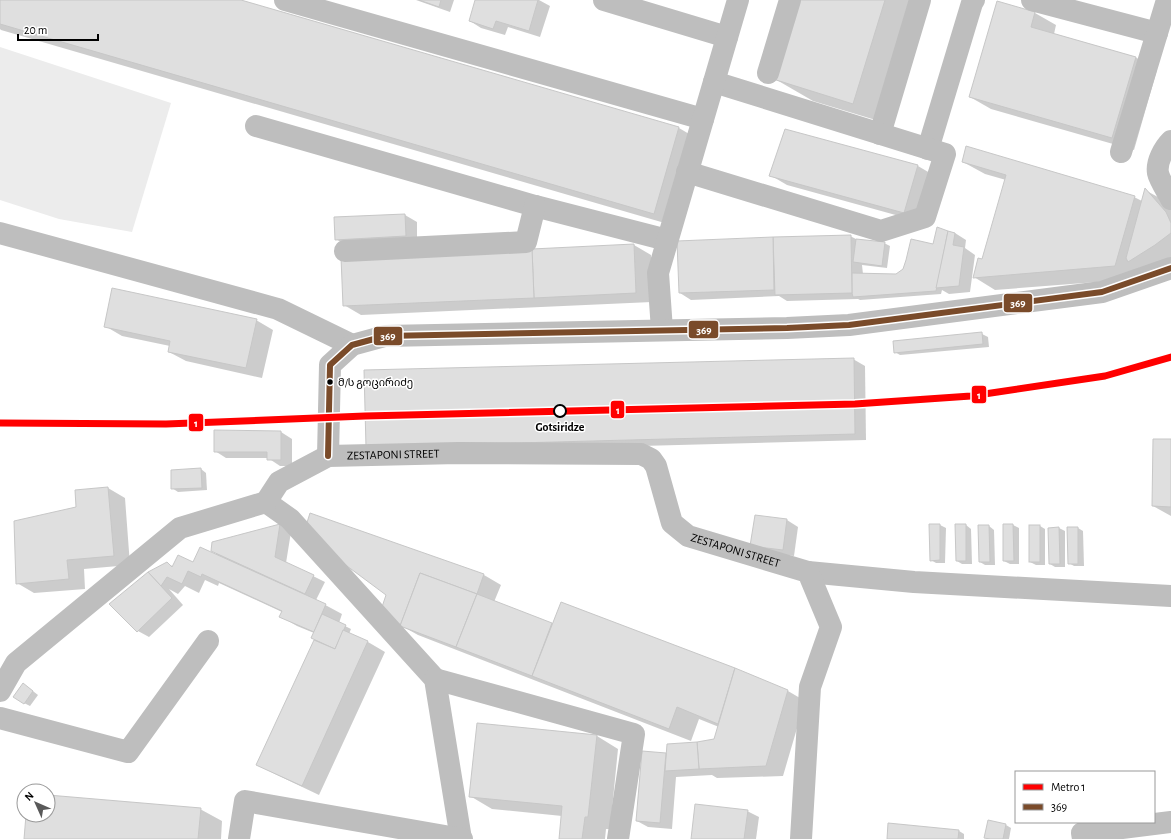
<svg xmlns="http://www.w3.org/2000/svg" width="1171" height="839" font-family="'Alegreya Sans','Noto Sans Georgian',sans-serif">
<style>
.green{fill:#ececec}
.shadow{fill:#0003}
.building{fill:#dfdfdf;stroke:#c7c7c7}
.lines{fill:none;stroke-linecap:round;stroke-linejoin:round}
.minor{stroke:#bebebe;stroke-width:22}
.bus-1-casing{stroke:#fff;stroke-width:9}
.bus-1{stroke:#7a4b2a;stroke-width:6}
.metro-1-casing{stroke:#fff;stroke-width:10}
.metro-1{stroke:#f00;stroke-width:7}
.bus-dot{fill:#000;stroke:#fff;stroke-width:1.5}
.stop-dot{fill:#fff;stroke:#000;stroke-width:2}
.labels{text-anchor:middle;stroke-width:3;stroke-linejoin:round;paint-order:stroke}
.bus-label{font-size:11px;fill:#000;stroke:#fff;text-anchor:start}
.stop-label{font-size:12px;font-weight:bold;fill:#000;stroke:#fff}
.street-label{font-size:12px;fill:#000;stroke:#fff}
.line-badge{stroke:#fff;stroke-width:1.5}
.badge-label{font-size:11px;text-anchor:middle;font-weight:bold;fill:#fff}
</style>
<rect width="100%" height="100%" fill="#fff"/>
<polygon class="green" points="0,47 171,103 132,232 59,219 0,200"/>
<g class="shadow">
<polygon points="0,0 238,0 679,128 701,141 675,226 1,30 0,29"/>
<polygon points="416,0 454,0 450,12"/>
<polygon points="477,0 539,0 550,6 540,37 508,27 505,35 481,28 470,21"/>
<polygon points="799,0 930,0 892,125 813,101 775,79"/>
<polygon points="1035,13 1056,25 1054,34 1135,57 1157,70 1134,150 991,109 970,97"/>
<polygon points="786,131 918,166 935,176 921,222 787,185 770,175"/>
<polygon points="963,162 1134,197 1142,201 1145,190 1167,202 1171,207 1171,260 1150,273 1140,267 1136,279 995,290 974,277 982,261 1006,180 985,174"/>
<polygon points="405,215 417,222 417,243 347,246 336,239"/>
<polygon points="948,232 955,233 966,240 965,248 975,255 970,292 949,294 942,290 941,294 860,300 858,299 787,301 779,296 691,300 680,293 678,242 850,236 858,240 884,243 890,246 887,268 862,265 863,274 896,275 934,245"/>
<polygon points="634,245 651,255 652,302 361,315 344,305"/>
<polygon points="256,320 273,330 262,378 186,361 169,352 170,346 122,336 105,326"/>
<polygon points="982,334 988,337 989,347 900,355 895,352 894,342"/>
<polygon points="853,359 865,366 866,440 378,453"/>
<polygon points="281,432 292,439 292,466 280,466 268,458 226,458 215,451"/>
<polygon points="1171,440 1171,516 1153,506"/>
<polygon points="201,469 206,473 207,490 178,492 172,488"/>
<polygon points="108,488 125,498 130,565 84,569 85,589 34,593 17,583 77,508"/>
<polygon points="311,514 484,575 501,585 494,602 553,625 562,603 735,669 788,691 805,701 783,776 717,778 712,775 676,777 672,829 648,827 637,821 643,752 667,754 715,740 719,727 699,719 691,741 418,635 400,625 387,595"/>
<polygon points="756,516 787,520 798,527 794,556 763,552"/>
<polygon points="280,525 291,532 286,563 313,576 325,582 316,600 342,614 339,623 351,629 349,634 368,642 385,652 319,795 275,774 258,765 315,640 314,633 297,626 280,616 282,612 219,583 218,586 205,580 199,593 185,586 178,594 169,589 183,605 149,637 138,631 148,573 167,563 174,567 193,563 217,555 217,554 213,543"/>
<polygon points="930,525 940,525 946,528 945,563 936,563 931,560"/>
<polygon points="966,525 971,529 972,564 962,564 957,561"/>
<polygon points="1004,525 1013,525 1019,528 1019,564 1010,564 1004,561"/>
<polygon points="989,526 994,530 995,565 985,565 980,562"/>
<polygon points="1040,526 1045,529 1045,565 1036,565 1030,562"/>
<polygon points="1059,528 1065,531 1065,567 1055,567 1050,564"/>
<polygon points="1078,528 1083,531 1084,566 1074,566 1069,563"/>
<polygon points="29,688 38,695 30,706 24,703"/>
<polygon points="597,736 618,749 610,829 606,829 605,839 560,839 562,816 492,809 470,796"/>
<polygon points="48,796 200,809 222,821 221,839 25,839 27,815 48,815"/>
<polygon points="747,811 759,817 756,839 692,839"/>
<polygon points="989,822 1006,825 1011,828 1009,839 988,839 985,837"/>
<polygon points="959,831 964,834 964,839 888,839"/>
</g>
<g class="building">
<polygon points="0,0 241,0 679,127 654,214 0,24"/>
<polygon points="419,0 441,0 439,7"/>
<polygon points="475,0 538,0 529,31 496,21 493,29 469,21"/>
<polygon points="798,0 885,0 853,104 773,79"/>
<polygon points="997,1 1035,12 1031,27 1136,57 1112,138 969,97"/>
<polygon points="785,129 918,165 904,213 769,176"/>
<polygon points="966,146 1135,196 1115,266 973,278 978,258 982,259 1006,175 962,162"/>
<polygon points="1145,188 1166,212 1171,223 1171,233 1155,245 1128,262 1126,258"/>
<polygon points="405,214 406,236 335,240 334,217"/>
<polygon points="937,227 948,231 936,291 853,297 852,293 852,273 896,274 903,269 906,260 911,239 933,244"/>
<polygon points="948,231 955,233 953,245 964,247 959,286 936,288"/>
<polygon points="851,235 852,293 775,295 773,237"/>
<polygon points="773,237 774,290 679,293 677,241"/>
<polygon points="856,239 885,242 882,266 853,262"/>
<polygon points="634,244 636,293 534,298 532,249"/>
<polygon points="532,249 534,298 343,306 341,257"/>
<polygon points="112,288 257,319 246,368 168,352 170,341 104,327"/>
<polygon points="982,332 983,344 894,353 893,341"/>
<polygon points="854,358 855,434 366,447 364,370"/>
<polygon points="214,430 281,431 281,460 267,460 267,452 214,452"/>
<polygon points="1153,439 1171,439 1171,507 1152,506"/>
<polygon points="201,468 202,488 171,489 171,470"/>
<polygon points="108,487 114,556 67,560 69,579 16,584 14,521 76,507 75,490"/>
<polygon points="310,513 484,574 477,594 420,573 400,626 380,613 386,595 316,543 305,529"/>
<polygon points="755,515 787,519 783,550 750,546"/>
<polygon points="280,524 275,557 314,575 305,594 211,551 212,542"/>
<polygon points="929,524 940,524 940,560 930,561"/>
<polygon points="955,524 966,524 966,561 956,561"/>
<polygon points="1003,524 1013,524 1014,561 1003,561"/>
<polygon points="978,525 989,525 990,562 979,562"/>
<rect x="1029" y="525" width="11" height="37"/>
<polygon points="1059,527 1060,564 1049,564 1048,528"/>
<polygon points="1067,527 1078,527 1078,564 1068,564"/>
<polygon points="200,547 326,604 314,632 279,617 282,611 202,574 201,577 188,571 182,584 167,577 161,586 148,572 167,562 172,567 178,555 193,562"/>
<polygon points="148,572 172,598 137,632 109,604"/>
<polygon points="420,573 477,594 456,647 400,626"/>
<polygon points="477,594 552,623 532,676 456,647"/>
<polygon points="561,602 735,668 718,724 677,707 669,729 532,676"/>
<polygon points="322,614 346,625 335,649 311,638"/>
<polygon points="343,630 368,641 302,786 256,765 314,640 335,649"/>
<polygon points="735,668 788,690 766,766 699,769 697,742 714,739"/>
<polygon points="23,683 33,691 24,704 13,697"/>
<polygon points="477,723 597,735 588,817 585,817 582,839 559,839 562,806 469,797"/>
<polygon points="697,742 699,769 665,771 667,744"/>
<polygon points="642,751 666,753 660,823 636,821"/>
<polygon points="48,795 201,808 198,839 24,839 26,815 48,815"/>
<polygon points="695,804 748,810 744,839 691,839"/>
<polygon points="988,820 1006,824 1003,839 990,839 984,838"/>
<polygon points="888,823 959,830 958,839 887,839"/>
</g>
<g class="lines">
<g class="minor">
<polyline points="285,0 703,119"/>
<polyline points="604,0 727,37"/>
<polyline points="1032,0 1157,33"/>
<polyline points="768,73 790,0"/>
<polyline points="256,126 535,206 667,240"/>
<polyline points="880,134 920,0"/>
<path d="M1171,141c-7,7 -15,21 -13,32 1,6 10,20 13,26"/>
<polyline points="928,149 972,3 974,0"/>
<polyline points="1121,152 1167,0"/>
<polyline points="687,172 881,231 925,217 945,154 714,82"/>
<polyline points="0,233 278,309 352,345"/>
<polyline points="345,251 526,242 535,206"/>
<polyline points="662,330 658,273 738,0"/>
<polyline points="328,456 330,365 352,345 385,336 787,328 849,325 1102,292 1171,268"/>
<polyline points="266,502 290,519 435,679 461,839"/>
<polyline points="808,572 914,582 1171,596"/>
<polyline points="435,679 634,734 618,839"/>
<path id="s1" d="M0,691l16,-28 164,-135 86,-26 13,-20 49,-26 130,-3 183,1 10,5 5,7 16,57 16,13 120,36 23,55 -21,60 -9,152"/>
<polyline points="0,718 128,752 208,641"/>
<polyline points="239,839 245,801 462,839"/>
<polyline points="1083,839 1082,833 1171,822"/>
</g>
<defs>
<polyline id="bus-1" points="328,456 330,365 352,345 385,336 787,328 849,325 1102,292 1171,268"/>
</defs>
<use href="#bus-1" class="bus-1-casing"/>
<use href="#bus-1" class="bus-1"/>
<defs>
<polyline id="metro-1" points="0,423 166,424 365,416 855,404 971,396 1105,376 1171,357"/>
</defs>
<use href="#metro-1" class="metro-1-casing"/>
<use href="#metro-1" class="metro-1"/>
</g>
<circle class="bus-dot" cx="330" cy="382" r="3.5"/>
<circle class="stop-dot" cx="560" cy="411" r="6"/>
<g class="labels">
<g class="bus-label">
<text x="338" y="386">მ/ს გოცირიძე</text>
</g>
<g class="stop-label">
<text x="560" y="431">Gotsiridze</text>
</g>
<g class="street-label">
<text dy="4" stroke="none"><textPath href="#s1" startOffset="479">ZESTAPONI STREET</textPath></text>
<text dy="4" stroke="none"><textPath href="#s1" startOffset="876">ZESTAPONI STREET</textPath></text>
</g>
</g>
<g class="line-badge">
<rect x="1003" y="293" width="30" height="20" rx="4" fill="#7a4b2a"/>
<rect x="688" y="320" width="31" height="19" rx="4" fill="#7a4b2a"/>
<rect x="373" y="326" width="30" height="20" rx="4" fill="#7a4b2a"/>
<rect x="971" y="385" width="16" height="19" rx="4" fill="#f00"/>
<rect x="610" y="400" width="15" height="19" rx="4" fill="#f00"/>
<rect x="188" y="413" width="16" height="19" rx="4" fill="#f00"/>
</g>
<g class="badge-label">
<text x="1018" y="307">369</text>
<text x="704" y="334">369</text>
<text x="388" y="340">369</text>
<text x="979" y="399">1</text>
<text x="618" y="414">1</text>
<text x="196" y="427">1</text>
</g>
<rect x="1015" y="771" width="140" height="52" fill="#ffffff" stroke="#999999"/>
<rect x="1023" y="784" width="20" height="6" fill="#ff0000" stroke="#999999"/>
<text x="1051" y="791" font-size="12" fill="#000000">Metro 1</text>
<rect x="1023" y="804" width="20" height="6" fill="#7a4b2a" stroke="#999999"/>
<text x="1051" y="811" font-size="12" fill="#000000">369</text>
<g transform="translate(36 803) rotate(315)"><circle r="19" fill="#ffffff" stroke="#999999"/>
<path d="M0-3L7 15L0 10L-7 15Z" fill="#595959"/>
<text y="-6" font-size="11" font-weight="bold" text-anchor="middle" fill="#000000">N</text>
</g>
<path d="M18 34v6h80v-6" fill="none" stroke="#000000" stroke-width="2"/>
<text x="24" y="34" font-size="12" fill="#000000" stroke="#ffffff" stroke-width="3" paint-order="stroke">20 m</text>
</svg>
